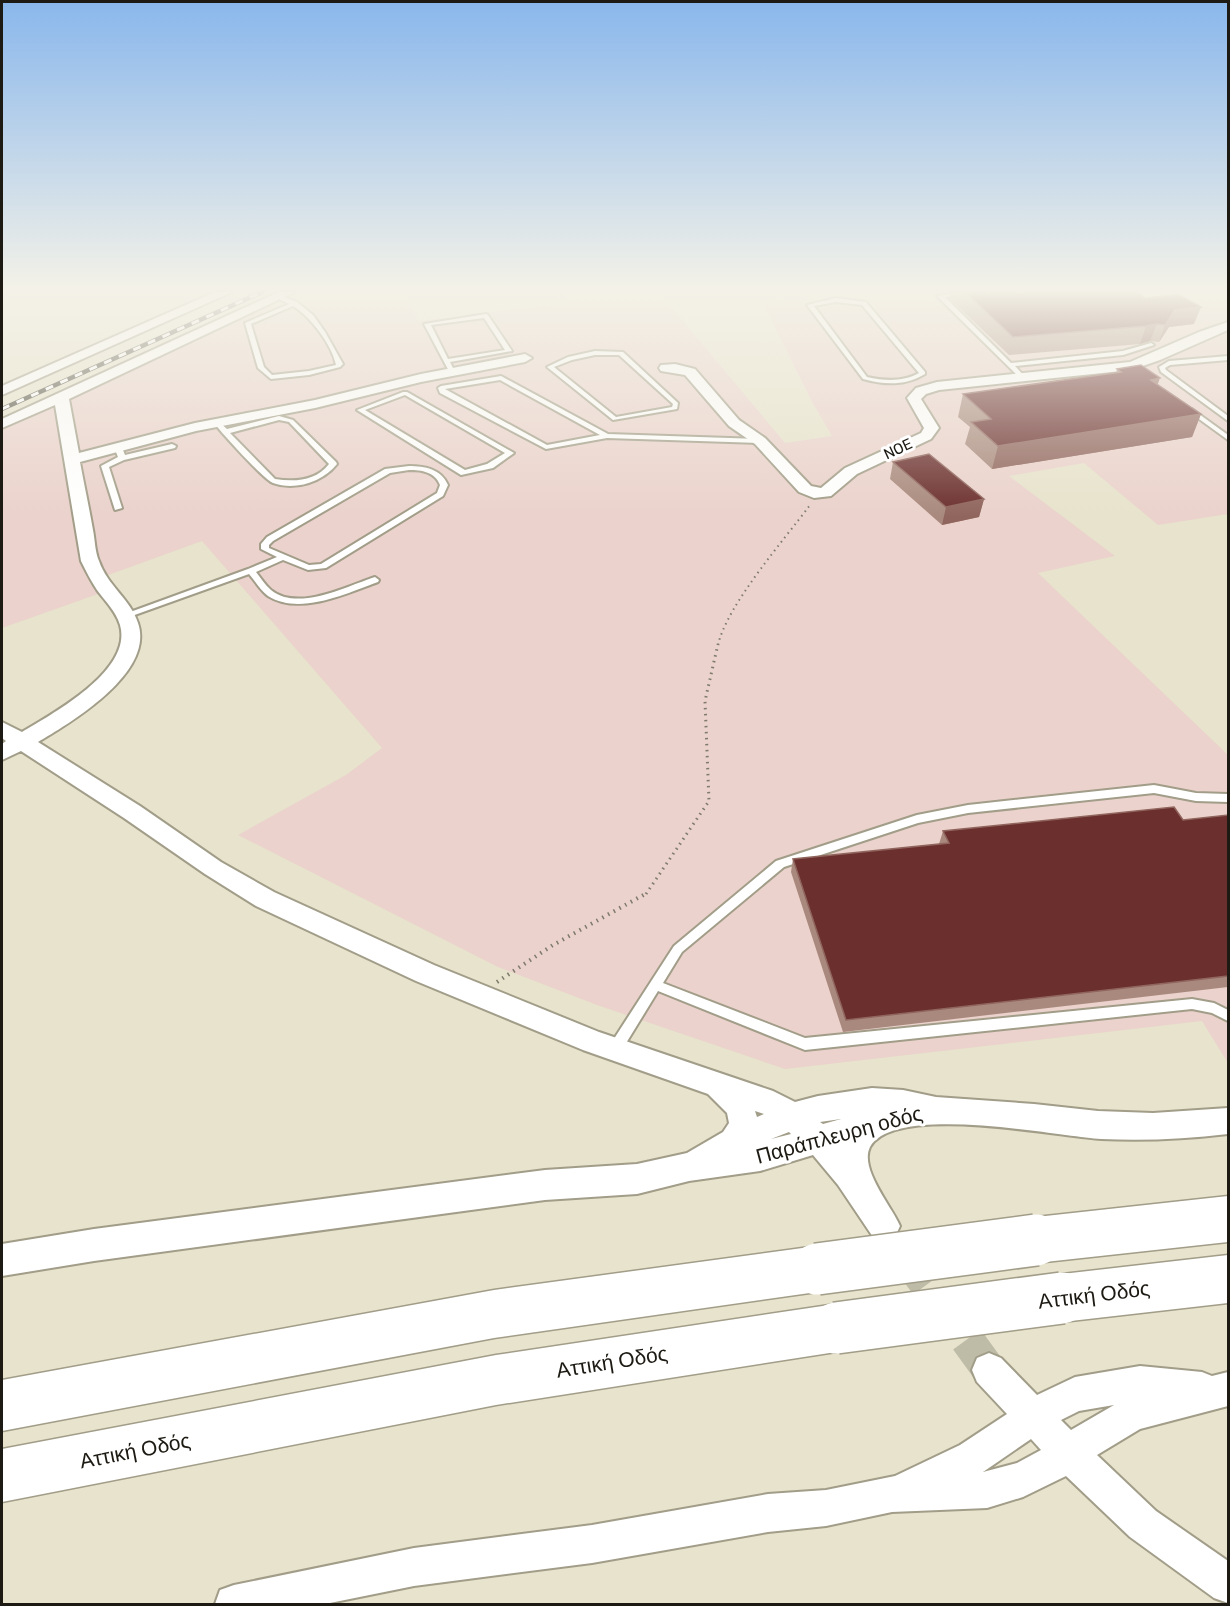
<svg xmlns="http://www.w3.org/2000/svg" width="1230" height="1606" font-family="Rubik,sans-serif">
<style>
.industrial{fill:#ebd2cc}
.lines{fill:none;stroke-linecap:round;stroke-linejoin:round}
.street-tunnel{stroke:#bebba7;stroke-width:34;stroke-dasharray:34 17;stroke-linecap:butt}
.lane-casing{stroke:#a19d88;stroke-width:4}
.street-casing{stroke:#a19d88;stroke-width:4}
.highway-casing{stroke:#a19d88;stroke-width:3}
.path-far2{stroke:#7e7b6c;stroke-width:2;stroke-dasharray:1.5 4;stroke-linecap:butt}
.path-far1{stroke:#7e7b6c;stroke-width:3;stroke-dasharray:1.5 4.5;stroke-linecap:butt}
.path{stroke:#7e7b6c;stroke-width:4;stroke-dasharray:1.5 5;stroke-linecap:butt}
.lane{fill:#fff;fill-rule:evenodd}
.street{fill:#fff;fill-rule:evenodd}
.highway{fill:#fff;fill-rule:evenodd}
.rail-casing{stroke:#504d42;stroke-width:4.5}
.rail{stroke:#fff;stroke-width:3;stroke-dasharray:8;stroke-linecap:butt}
.highway-bridge-casing{stroke:#a19d88;stroke-width:54;stroke-linecap:butt}
.highway-bridge{stroke:#fff;stroke-width:51}
.wall{fill:#a9897d}
.shaded-wall{fill:#90655d}
.building{fill:#6b2f2e;stroke:#90655d;stroke-width:1.5}
.labels{text-anchor:middle;stroke-width:6;stroke-linejoin:round;paint-order:stroke}
.far-street-label{font-size:15px;fill:#1c1a12;stroke:#fff}
.near-street-label{font-size:21px;fill:#1c1a12;stroke:#fff}
</style>
<rect width="100%" height="100%" fill="#e7e3cc"/>
<polygon class="industrial" points="297,292 405,292 418,321 569,302 563,292 659,292 785,443 832,436 810,398 762,302 807,300 802,292 1228,292 1228,514 1158,525 1084,463 1009,476 1115,556 1038,573 1228,755 1228,1063 1202,1021 785,1069 597,1005 498,967 238,835 346,775 382,748 202,541 89,582 98,594 2,628 2,428"/>
<g class="lines">
<polyline class="street-tunnel" points="907,1257 989,1370"/>
<defs>
<g id="lane">
<polygon points="961,292 985,292 945,297 1011,363 1123,351 1151,343 1154,345 1123,355 1015,366 1025,377 1020,378 937,296"/>
<path d="M279,295l18,7 16,13 12,17 18,32 -3,3 -31,8 -38,4 -13,-11 -13,-45 44,-19 -12,-6v-2zM293,306c18,11 39,39 43,59l-27,6 -37,4 -8,-8 -13,-43z"/>
<path d="M836,298l30,4 59,70v2c-20,12 -40,11 -62,5l-56,-74zM836,302l26,3 57,68c-16,9 -34,8 -52,4l-53,-71z"/>
<path d="M486,314l2,1 24,36 -62,11 5,10 -5,1 -26,-49zM484,318l21,32 -57,9 -17,-34z"/>
<path d="M595,351l28,1 55,51 -1,6 -64,11 -66,-53 21,-10zM595,355h24l54,49 -1,3 -56,10 -62,-50 18,-7z"/>
<polygon points="1228,356 1228,360 1170,365 1165,368 1166,370 1228,416 1228,421 1161,372 1159,367 1169,361"/>
<path d="M501,376l107,58 152,5 4,2 -4,2 -153,-5 -61,11 -106,-56 -2,-5 3,-2zM500,380l100,55 -53,10 -102,-56z"/>
<path d="M403,392h4l107,61 -21,15 -32,7 -104,-65zM405,395l100,58 -18,11 -22,6 -100,-60z"/>
<polygon points="1188,409 1192,409 1228,435 1228,440 1188,411"/>
<path d="M279,416l14,4 43,42 1,2c-14,18 -42,27 -64,19 -8,-2 -52,-51 -59,-60l5,-1 8,7zM279,420l10,2 40,42c-13,17 -34,18 -54,15l-45,-46z"/>
<polygon points="172,444 176,446 175,448 124,460 109,467 122,508 115,510 101,466 118,457 114,447 115,445 121,445 125,455"/>
<path d="M409,466c16,0 32,3 39,19l-5,11 -117,72 -18,2 -25,-10 -27,12c5,6 9,13 15,18 27,22 76,-4 104,-13l4,3 -1,2c-31,11 -78,34 -110,14 -7,-5 -13,-15 -19,-22l-120,43 -3,1 -4,-3 126,-46 29,-12 -16,-8v-5l6,-7 118,-68zM409,470c13,0 26,2 31,15l-3,8 -116,71 -12,1 -40,-17v-3l4,-4 117,-68z"/>
<polygon points="1154,785 1196,793 1228,794 1228,802 1196,801 1154,793 968,813 918,823 784,867 682,952 663,983 805,1038 1192,999 1214,1003 1228,1010 1228,1021 1212,1013 1192,1009 805,1050 658,991 620,1053 615,1055 610,1053 609,1049 610,1045 674,946 776,861 917,815 968,805"/>
</g>
<g id="street">
<polygon points="215,292 232,292 2,395 2,386"/>
<path d="M279,292h16l-226,107 10,54 116,-30 120,-23 106,-26 104,-20 7,4 -7,4 -104,20 -106,26 -119,23 -116,31c4,22 9,45 13,68 2,10 2,22 6,31 8,24 32,39 39,62 17,49 -66,99 -100,119l102,64 81,56 53,30 160,73 165,67 174,59 22,11 23,-6 54,-8 31,2 33,7 98,7 64,7 55,2 75,-5v26c-42,5 -84,7 -127,5 -45,-3 -206,-36 -231,8 -11,22 22,60 30,79l-5,11 -11,5 -11,-5 -35,-52 -25,-30 -53,16 -71,10 -52,13 -92,6 -451,61 -92,15v-32l92,-15 451,-59 92,-6 50,-11 36,-21 6,-9 -2,-10 -19,-19 -125,-44 -167,-69 -160,-75 -51,-32 -81,-56 -103,-67 -19,9v-16l4,-3 -4,-3v-16l20,10c32,-19 111,-62 98,-107 -4,-14 -15,-24 -23,-35 -6,-9 -11,-19 -16,-29l-26,-156 -53,23v-9zM755,1111l9,3 -7,3zM841,1119l-18,5 -3,-2zM789,1132l2,2 -20,5z"/>
<polygon points="1228,322 1228,330 1160,360 1131,370 939,390 926,394 921,399 939,428 931,439 857,474 831,496 814,498 799,492 755,444 729,426 685,375 661,371 659,368 661,365 675,364 695,369 739,420 765,438 811,486 821,488 845,468 921,433 924,428 907,398 916,388 937,382 1130,362 1199,332"/>
<path d="M989,1353l12,5 36,37 38,-18 65,-11 62,6 10,4 16,-4v34l-88,23 -43,26 59,56 72,50v42l-14,-5 -84,-61 -64,-61 -43,21 -36,11 -95,4 -66,14 -58,6 -176,31 -178,23 -89,18h-110l5,-14 14,-5 180,-37 178,-23 176,-31 58,-4 69,-14 65,-31 47,-31 -30,-32 -5,-12 5,-12zM1114,1405l-43,25 -10,-10 18,-9zM1031,1439l10,11 -24,13 -34,9z"/>
</g>
<g id="highway">
<polygon points="1228,1196 1228,1242 1036,1263 1020,1256 1013,1240 1020,1224 1036,1217"/>
<polygon points="817,1246 834,1252 840,1269 834,1286 817,1292 494,1338 2,1431 2,1380 494,1290"/>
<polygon points="1228,1255 1228,1303 1062,1322 1045,1315 1038,1298 1045,1281 1062,1274"/>
<polygon points="836,1304 853,1311 860,1328 853,1345 836,1352 496,1405 2,1502 2,1449 496,1355"/>
</g>
</defs>
<use href="#lane" class="lane-casing"/>
<use href="#street" class="street-casing"/>
<use href="#highway" class="highway-casing"/>
<path class="path-far2" d="M718,645c9,-40 66,-105 92,-140"/>
<polyline class="path-far1" points="646,894 709,801 705,701 718,644"/>
<polyline class="path" points="497,982 553,945 647,893"/>
<use href="#lane" class="lane"/>
<use href="#street" class="street"/>
<use href="#highway" class="highway"/>
<defs>
<polyline id="rail" points="2,409 262,292"/>
</defs>
<use href="#rail" class="rail-casing"/>
<use href="#rail" class="rail"/>
<defs>
<g id="highway-bridge">
<polyline points="817,1269 1036,1240"/>
<polyline points="836,1328 1062,1298"/>
</g>
</defs>
<use href="#highway-bridge" class="highway-bridge-casing"/>
<use href="#highway-bridge" class="highway-bridge"/>
</g>
<g class="wall">
<polygon points="951,292 1138,292 1145,298 1194,324 1169,327 1159,342 1150,341 1140,344 1009,355 950,299"/>
<polygon points="1117,369 1158,385 1201,414 1192,437 992,469 965,444 970,427 958,417 963,394 1116,373"/>
<polygon points="893,462 984,499 979,517 942,525 890,479"/>
<polygon points="1228,815 1228,987 843,1032 791,872 793,859 939,844 943,831 1183,820"/>
</g>
<g class="shaded-wall">
<polygon points="1201,307 1194,324 1169,327 1159,342 1165,325 1175,310"/>
<polygon points="1157,324 1150,341 1140,344 1146,326"/>
<polygon points="1160,378 1152,400 1151,380"/>
<polygon points="1201,414 1192,437 992,469 998,446"/>
<polygon points="984,499 979,517 942,525 946,507"/>
</g>
<g class="building">
<polygon points="965,292 1138,292 1145,298 1178,294 1201,307 1175,310 1165,325 1157,324 1146,326 1013,337"/>
<polygon points="1141,365 1160,378 1151,380 1201,414 998,446 971,422 991,419 963,394 1121,372 1117,369"/>
<polygon points="929,454 984,499 946,507 893,462"/>
<polygon points="1174,807 1183,820 1228,815 1228,976 846,1020 793,859 949,843 943,831"/>
</g>
<linearGradient id="sky" x2="0" y2="1"><stop stop-color="#89b7ec"/><stop offset="0.56" stop-color="#f4f2e8"/><stop offset="1" stop-color="#f4f2e8" stop-opacity="0"/></linearGradient>
<rect width="1230" height="517" fill="url(#sky)"/>
<g class="labels">
<g class="far-street-label">
<text transform="translate(898 449) rotate(-25)" y="5">NOE</text>
</g>
<g class="near-street-label">
<text transform="translate(839 1135) rotate(-15)" y="7">Παράπλευρη οδός</text>
<text transform="translate(1094 1295) rotate(-7)" y="7">Αττική Οδός</text>
<text transform="translate(612 1362) rotate(-9)" y="7">Αττική Οδός</text>
<text transform="translate(135 1451) rotate(-11)" y="7">Αττική Οδός</text>
</g>
</g>
<rect width="1230" height="1606" fill="none" stroke="#1c1a12" stroke-width="6"/>
</svg>
